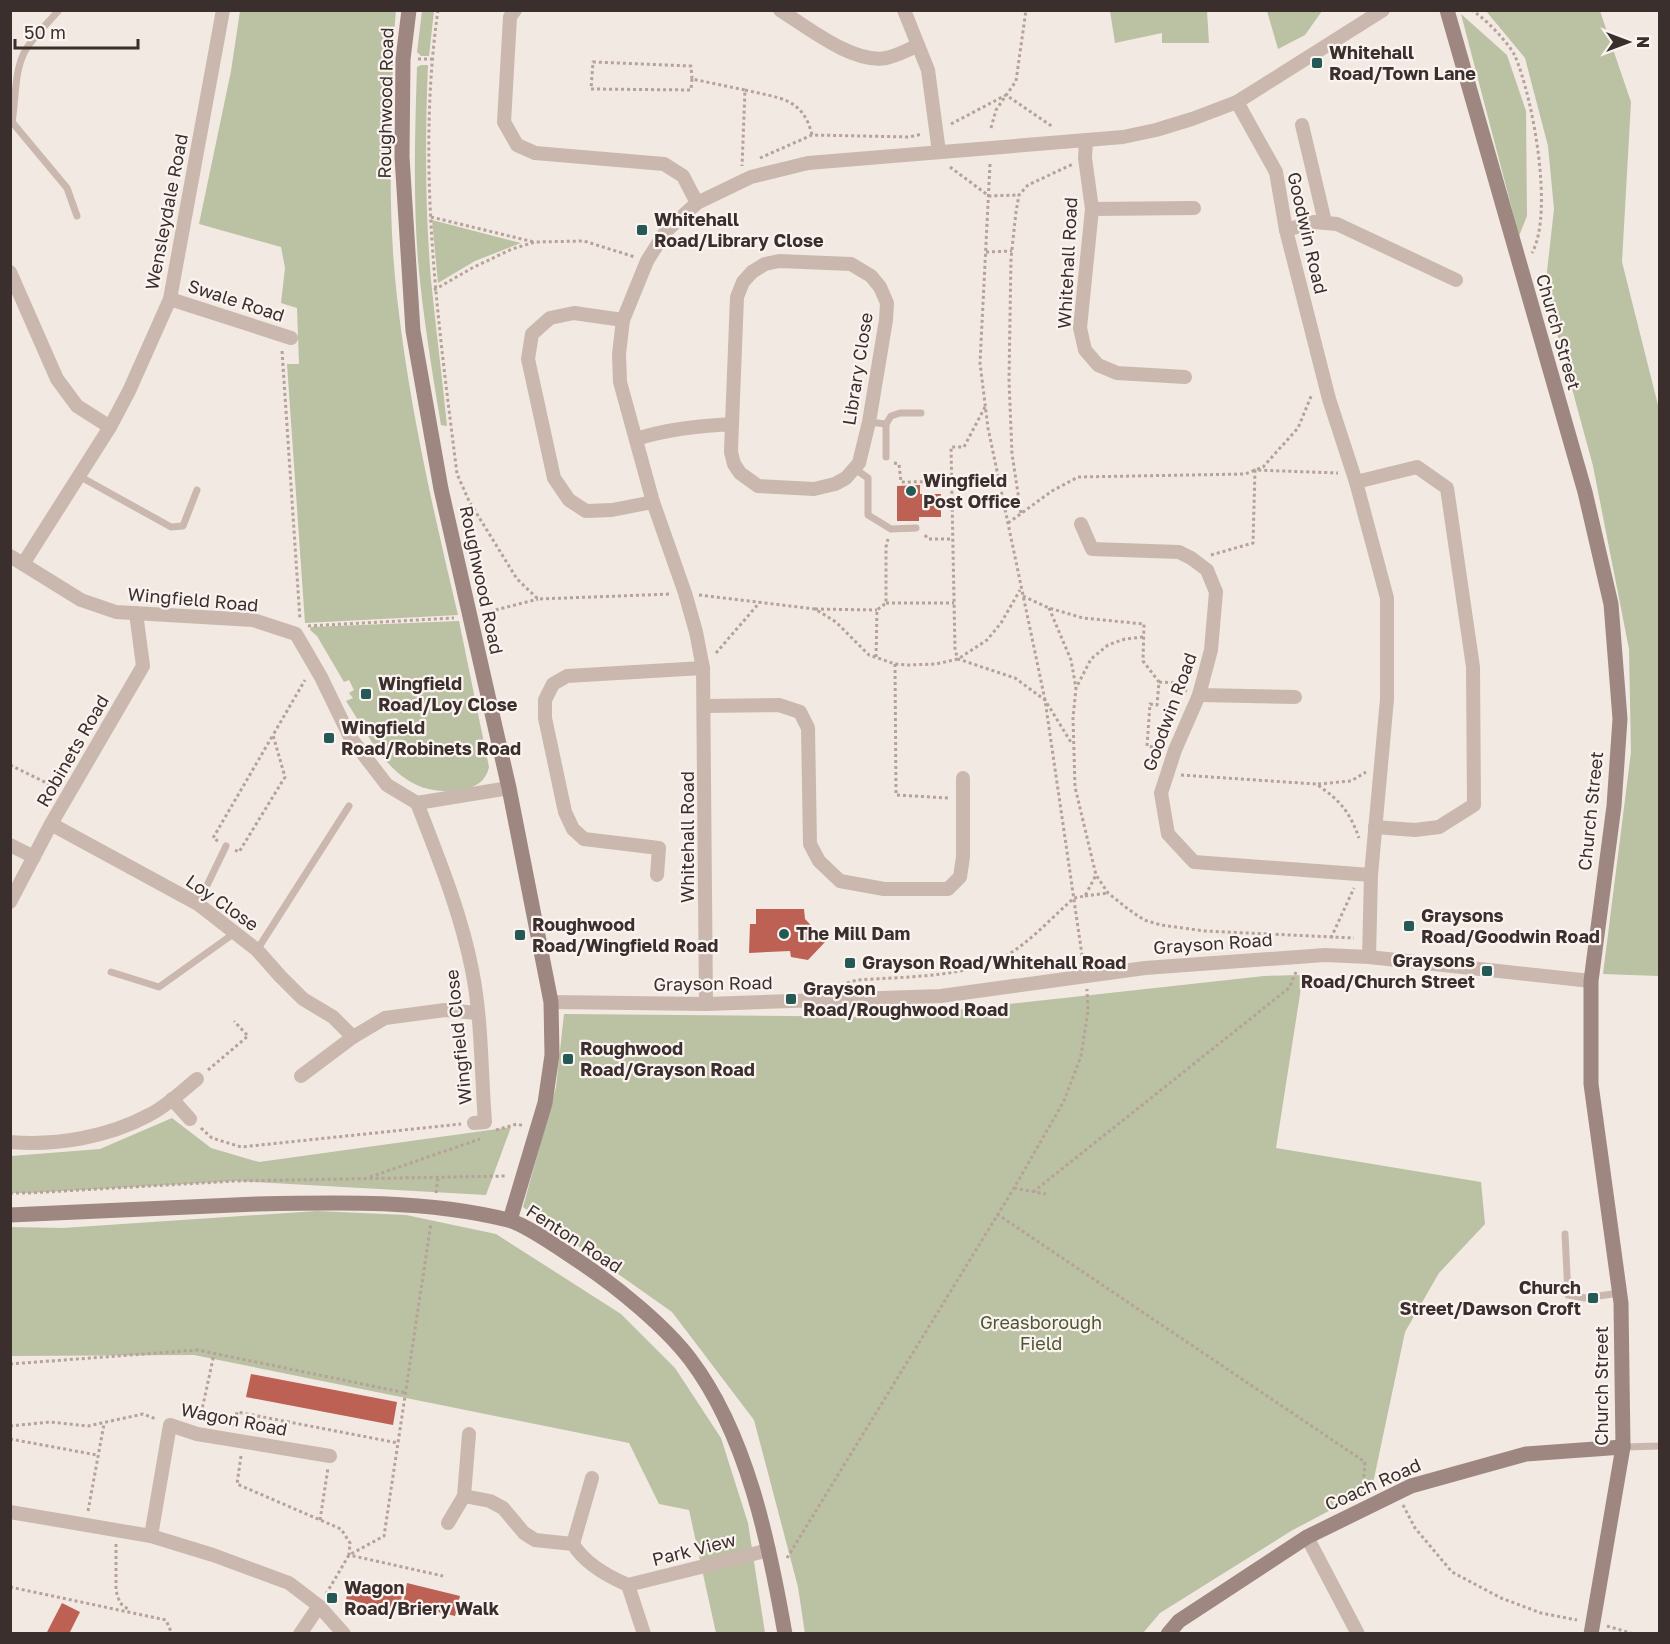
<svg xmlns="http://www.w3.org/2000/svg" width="1670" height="1644" font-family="'Golos Text',sans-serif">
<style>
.green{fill:#bbc1a3}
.building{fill:#be6155}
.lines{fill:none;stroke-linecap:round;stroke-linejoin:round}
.path{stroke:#b6a299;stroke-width:3;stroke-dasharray:3 3;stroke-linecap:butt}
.lane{stroke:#cab8ae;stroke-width:7}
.street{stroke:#cab8ae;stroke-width:14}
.secondary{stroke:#9e8780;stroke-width:15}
.poi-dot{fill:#245956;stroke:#faf3ef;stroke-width:2}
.labels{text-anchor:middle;stroke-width:4.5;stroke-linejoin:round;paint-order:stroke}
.poi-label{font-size:18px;font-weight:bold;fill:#3a2f2c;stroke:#faf3ef;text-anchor:start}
.street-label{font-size:18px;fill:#3a2f2c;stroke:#faf3ef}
.park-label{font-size:18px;fill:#4e5631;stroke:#faf3ef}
</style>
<rect width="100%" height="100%" fill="#f2e9e2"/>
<g class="green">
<path d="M240,11h156l-2,22c-3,88 -7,177 3,264 12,108 36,213 61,318l-153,8 -18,-259h12l-2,-56 -16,-5 4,-35 -4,-21 -82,-23 32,-153z"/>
<polygon points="422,11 434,11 429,56 421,56 417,52"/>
<polygon points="1110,11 1207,11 1209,43 1162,43 1162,33 1115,43"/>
<polygon points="1267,11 1267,10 1322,11 1305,35 1278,49"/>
<polygon points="1486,11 1600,11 1631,102 1622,262 1659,409 1659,976 1603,974 1631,752 1629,649 1593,466 1545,289 1554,209 1548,146 1525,58"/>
<polygon points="1461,14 1507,55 1526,111 1527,216 1519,236"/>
<path d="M421,65h7c-3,71 -3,144 3,215 5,49 11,97 16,146l-6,-1c-9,-54 -18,-109 -23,-164 -5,-65 -3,-129 -1,-194z"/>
<polygon points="432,220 521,243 475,261 438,283"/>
<path d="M459,621l30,146c-3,14 -13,20 -26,23 -6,2 -12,1 -19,1 -51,-1 -73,-52 -98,-90l7,-3 -4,-5 5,-3 -5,-10 -5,2 -27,-46 -7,-6 1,-3z"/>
<polygon points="1303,975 1276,1148 1481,1182 1485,1224 1439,1273 1405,1332 1372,1488 1291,1531 1160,1613 1143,1633 805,1634 798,1587 754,1420 672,1312 523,1207 556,1087 564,1014 891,1017 1264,976"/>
<polygon points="172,1118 211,1148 259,1162 511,1127 486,1195 236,1181 29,1193 11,1193 11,1156 100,1149"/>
<polygon points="317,1211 406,1215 496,1234 621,1314 675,1368 721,1438 748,1523 765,1633 716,1633 689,1510 659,1504 629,1443 194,1355 11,1356 10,1227 63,1228"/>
</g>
<g class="building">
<polygon points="920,485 920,494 941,494 941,517 919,517 919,521 897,521 897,486"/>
<polygon points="756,909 804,909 805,919 826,941 808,960 791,957 790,951 749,953 750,924 756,924"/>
<polygon points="251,1374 397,1402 393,1425 246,1397"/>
<polygon points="351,1579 403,1592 398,1612 346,1599"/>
<polygon points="407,1583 460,1596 455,1616 403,1604"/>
<polygon points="62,1603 80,1612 69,1634 46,1634"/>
</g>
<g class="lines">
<g class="path">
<path d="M438,10c-22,155 0,311 19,464l12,27 48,78 21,20 134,-5"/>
<path d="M1471,10c12,6 38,33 44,46 18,42 39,157 17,197"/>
<polyline points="418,59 431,59"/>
<polyline points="692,79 691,90 591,89 593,62 691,66 692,79 745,90 742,166"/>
<path d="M745,90c33,8 58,7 67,45"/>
<polyline points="951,124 1006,95 1053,127"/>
<polyline points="991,128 996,110 1016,81 1026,10"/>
<polyline points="760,158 812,135 909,137 922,134"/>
<polyline points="990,164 980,363 988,428 1045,700 1083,962"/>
<polyline points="950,167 989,196 1019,195"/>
<polyline points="431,217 534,242"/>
<polyline points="986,252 1012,251"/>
<polyline points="434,290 472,268 512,249 535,242 584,241 635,257"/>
<polyline points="282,351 300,620"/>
<polyline points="985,407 964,447 951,447 955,650 958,659 1015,678 1045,700 1072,744"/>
<polyline points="894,463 899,464 901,482 999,481"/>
<polyline points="1021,513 1012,454 1009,380 1011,258 1016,212 1019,195 1028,185 1073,164"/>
<polyline points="1008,523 1052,491 1078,477 1245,474 1263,467 1298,428 1312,394"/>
<polyline points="925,535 928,539 953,539"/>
<polyline points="1211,555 1253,543 1255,470 1338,473"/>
<polyline points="699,595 815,609 836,622 869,655 895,664 908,665 936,664 958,659 987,640 1001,623 1020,590"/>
<polyline points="1023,596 1049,608 1083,618 1144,624 1143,661 1159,682 1157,705 1150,704 1147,746 1160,748"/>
<polyline points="886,603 954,603"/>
<polyline points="1049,608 1071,660 1076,688"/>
<polyline points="815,609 877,610"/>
<polyline points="484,613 538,599"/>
<polyline points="308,626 454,618"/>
<polyline points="1143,637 1125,639 1108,645 1091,659 1076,688 1073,718 1075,787 1096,875 1108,893 1128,909 1144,920 1161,925 1205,931 1354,938"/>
<polyline points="716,653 760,602"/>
<polyline points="876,657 877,610 886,603 886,547 888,539"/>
<polyline points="895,664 896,795 948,798"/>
<polyline points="1159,682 1177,683 1182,689 1187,691"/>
<polyline points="10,765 57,788"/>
<path d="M1181,775l135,9c23,15 34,28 43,54"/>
<polyline points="1318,784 1351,781 1366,772"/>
<polyline points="218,841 213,838 273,735"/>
<polyline points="235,850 239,852 285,777 273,735 305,680"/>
<polyline points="1085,896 1108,893"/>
<polyline points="1331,938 1354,888"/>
<path d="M847,983l10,-3c53,-4 122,-1 165,-35 18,-14 35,-32 52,-47l11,-2 11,-21"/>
<polyline points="208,1070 248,1036 234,1021"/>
<polyline points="201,1128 212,1138 241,1147 461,1124"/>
<polyline points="496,1130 517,1124 524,1126"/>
<polyline points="370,1177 480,1139"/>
<polyline points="1014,1188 1046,1194"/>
<polyline points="1033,1192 1289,988 1296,972"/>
<polyline points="10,1193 29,1193 236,1181 507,1176"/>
<polyline points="436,1193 438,1177"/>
<polyline points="997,1214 1365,1462 1363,1485 1370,1491"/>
<polyline points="10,1364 198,1350 406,1393"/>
<polyline points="200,1419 214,1354"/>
<polyline points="10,1426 50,1422 88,1426 143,1414 156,1419"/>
<polyline points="234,1427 237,1412 398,1443"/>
<polyline points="10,1439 97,1455"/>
<polyline points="241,1456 237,1484 341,1529 350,1543 349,1555 443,1576"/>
<polyline points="1403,1505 1415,1528 1452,1572 1501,1598 1541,1613 1577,1620"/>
<polyline points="88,1511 104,1424"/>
<polyline points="320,1520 328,1468"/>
<polyline points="116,1544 116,1591 120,1603 129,1610"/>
<polyline points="787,1558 1014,1188 1064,1101 1081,1056 1088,1011 1087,989"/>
<polyline points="10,1587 166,1620 172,1634"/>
<polyline points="326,1594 349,1555 384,1536 431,1223"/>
<polyline points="1607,1626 1634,1634"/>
</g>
<g class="lane">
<polyline points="12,122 67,188 77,216"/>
<path d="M10,123l2,-1c4,-22 2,-51 13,-71 8,-14 23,-28 34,-41"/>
<polyline points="869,422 886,424 891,416 900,413 921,413"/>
<polyline points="886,424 886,457"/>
<polyline points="855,469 868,478 868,515 891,529 916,528"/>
<polyline points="79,476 171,527 183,526 197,490"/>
<polyline points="198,904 226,846"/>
<polyline points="257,950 349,806"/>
<polyline points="111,972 159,987 236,932"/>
<polyline points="1565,1234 1568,1295 1585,1298 1619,1293"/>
<polyline points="1623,1447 1660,1446"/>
</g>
<g class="street">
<polyline points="515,10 510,17 504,122 517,145 535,153 664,164 683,176 697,203"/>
<path d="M780,10c27,17 73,54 106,48 10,-2 21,-8 31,-12"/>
<polyline points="904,10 928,70 939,152"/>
<polyline points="1237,102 1276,172 1286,230 1329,399 1356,482 1387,598 1387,699 1371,875 1369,957"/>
<polyline points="1302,125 1325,222"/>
<polyline points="1086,141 1085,158 1092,209 1080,328 1085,350 1098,365 1117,373 1185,377"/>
<polyline points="1092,209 1194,208"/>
<polyline points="1286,230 1314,222 1337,224 1456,280"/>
<polyline points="10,272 57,379 77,406 110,427"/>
<polyline points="170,299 291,338"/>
<polyline points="623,320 574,313 550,318 532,334 528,359 554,478 569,500 586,511 612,510 653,502"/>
<path d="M636,439c32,-10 62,-13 96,-15l-1,28 3,12 6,9 18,13 56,3 21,-5 11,-6 13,-15 10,-41 17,-102 1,-17 -7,-16 -9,-11 -20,-12 -72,-3 -14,3 -13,8 -9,10 -6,15 -5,127"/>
<polyline points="1356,482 1417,467 1447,488 1473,667 1474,805 1439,827 1415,830 1375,827"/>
<polyline points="1081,524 1092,549 1179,552 1191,558 1207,570 1216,592 1211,650 1199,695 1175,750 1161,793 1168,834 1194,862 1371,875"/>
<polyline points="10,556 81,600 116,612 253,620 296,634 321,677 350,737 387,785 417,803 509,788"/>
<polyline points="23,564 110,427 129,391 170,299 223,10"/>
<polyline points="1199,695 1295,697"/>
<polyline points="705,706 779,705 800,712 808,728 810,844 819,861 840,881 884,889 948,889 960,877 963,857 963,778"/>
<path d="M417,803c21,54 44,110 55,167 10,49 9,102 13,152l-11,1"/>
<polyline points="51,824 198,904 257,950 280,976 303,999 333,1017 353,1037"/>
<polyline points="10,845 34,857"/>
<polyline points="657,875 659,848 584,839 573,829 565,812 545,718 545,700 553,684 567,676 703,668"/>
<polyline points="10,902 51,824 143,666 136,613"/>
<polyline points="551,1002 706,1004 941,996 1145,968 1325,955 1369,957 1591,981"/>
<polyline points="706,1004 703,668 696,632 685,593 653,502 620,382 619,354 623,320 647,261 666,231 697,203 751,177 808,163 1123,137 1156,130 1192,119 1237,102 1383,10"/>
<polyline points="301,1076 353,1037 385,1018 445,1010 477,1013"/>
<polyline points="172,1099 190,1119"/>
<path d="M10,1142c47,4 98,-5 139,-27 17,-8 33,-24 48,-36"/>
<path d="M592,1478l-19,66c12,20 34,32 55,41l16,49"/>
<polyline points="464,1496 490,1501 503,1508 524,1533 535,1540 573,1544"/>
<polyline points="10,1512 151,1536 213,1555 289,1583 319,1606 344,1634"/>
<polyline points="448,1523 464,1496 469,1434"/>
<polyline points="151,1536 170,1425 197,1434 330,1456"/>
<polyline points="1307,1537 1358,1634"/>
<polyline points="628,1585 769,1550"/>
<polyline points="300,1634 319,1606"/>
</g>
<g class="secondary">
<polyline points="409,10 403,59 402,157 413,331 441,489 509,788 551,1002 552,1055 545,1103 510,1220"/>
<polyline points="1447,10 1585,492 1611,604 1620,719 1614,806 1591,981 1591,1084 1621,1303 1623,1447 1591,1634"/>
<path d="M10,1215c83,-4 165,-8 247,-11 82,-2 171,-4 251,16 20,5 56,32 75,44 34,23 82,62 107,95 57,75 79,184 95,275"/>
<polyline points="1168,1634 1179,1621 1307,1537 1411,1486 1526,1454 1623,1447"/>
</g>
</g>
<g class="poi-dot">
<rect x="1311" y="57" width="12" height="12" rx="3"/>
<rect x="636" y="224" width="12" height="12" rx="3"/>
<circle cx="911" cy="491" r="6"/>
<rect x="360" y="688" width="12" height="12" rx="3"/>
<rect x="323" y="732" width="12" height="12" rx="3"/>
<rect x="1403" y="920" width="12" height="12" rx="3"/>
<circle cx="784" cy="934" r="6"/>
<rect x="514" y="929" width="12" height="12" rx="3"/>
<rect x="844" y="957" width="12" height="12" rx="3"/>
<rect x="1481" y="965" width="12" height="12" rx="3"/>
<rect x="785" y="993" width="12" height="12" rx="3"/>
<rect x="562" y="1053" width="12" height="12" rx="3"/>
<rect x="1587" y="1292" width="12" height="12" rx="3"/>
<rect x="326" y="1592" width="12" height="12" rx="3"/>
</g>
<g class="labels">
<g class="poi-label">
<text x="1329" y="59">Whitehall<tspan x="1329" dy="21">Road/Town Lane</tspan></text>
<text x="654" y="226">Whitehall<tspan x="654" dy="21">Road/Library Close</tspan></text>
<text x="923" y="487">Wingfield<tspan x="923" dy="21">Post Office</tspan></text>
<text x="378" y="690">Wingfield<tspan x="378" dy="21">Road/Loy Close</tspan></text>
<text x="341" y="734">Wingfield<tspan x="341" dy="21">Road/Robinets Road</tspan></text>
<text x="1421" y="922">Graysons<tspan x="1421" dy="21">Road/Goodwin Road</tspan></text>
<text x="532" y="931">Roughwood<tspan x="532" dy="21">Road/Wingfield Road</tspan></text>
<text x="796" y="940">The Mill Dam</text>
<text x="1475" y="967" text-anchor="end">Graysons<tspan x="1475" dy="21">Road/Church Street</tspan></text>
<text x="862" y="969">Grayson Road/Whitehall Road</text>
<text x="803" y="995">Grayson<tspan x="803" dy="21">Road/Roughwood Road</tspan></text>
<text x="580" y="1055">Roughwood<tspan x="580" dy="21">Road/Grayson Road</tspan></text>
<text x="1581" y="1294" text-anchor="end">Church<tspan x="1581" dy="21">Street/Dawson Croft</tspan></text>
<text x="344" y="1594">Wagon<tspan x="344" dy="21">Road/Briery Walk</tspan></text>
</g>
<g class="street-label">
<text transform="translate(386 103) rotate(-89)" y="6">Roughwood Road</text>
<text transform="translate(167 212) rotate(-79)" y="6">Wensleydale Road</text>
<text transform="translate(1307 233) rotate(77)" y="6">Goodwin Road</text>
<text transform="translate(1068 263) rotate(-87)" y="6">Whitehall Road</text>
<text transform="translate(236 301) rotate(18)" y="6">Swale Road</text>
<text transform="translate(1558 332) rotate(74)" y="6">Church Street</text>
<text transform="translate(858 369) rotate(-81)" y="6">Library Close</text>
<text transform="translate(481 580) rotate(78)" y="6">Roughwood Road</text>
<text transform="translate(193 600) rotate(5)" y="6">Wingfield Road</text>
<text transform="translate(1170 712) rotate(-70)" y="6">Goodwin Road</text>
<text transform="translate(73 751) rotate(-60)" y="6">Robinets Road</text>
<text transform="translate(1591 811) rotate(-84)" y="6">Church Street</text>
<text transform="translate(688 837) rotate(-90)" y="6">Whitehall Road</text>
<text transform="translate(222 903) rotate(35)" y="6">Loy Close</text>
<text transform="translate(1213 944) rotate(-4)" y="6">Grayson Road</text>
<text transform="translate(713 984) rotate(-1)" y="6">Grayson Road</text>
<text transform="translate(459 1037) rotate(-96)" y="6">Wingfield Close</text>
<text transform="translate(574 1239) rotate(33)" y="6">Fenton Road</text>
<text transform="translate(1602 1386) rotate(-90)" y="6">Church Street</text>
<text transform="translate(234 1420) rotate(11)" y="6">Wagon Road</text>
<text transform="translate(1373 1485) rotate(-24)" y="6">Coach Road</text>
<text transform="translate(694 1550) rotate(-14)" y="6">Park View</text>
</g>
<g class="park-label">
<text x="1041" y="1329">Greasborough<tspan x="1041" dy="21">Field</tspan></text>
</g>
</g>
<rect width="1670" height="1644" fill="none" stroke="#3a2f2c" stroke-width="24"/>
<g transform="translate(1628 42) rotate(90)" stroke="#faf3ef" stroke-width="4.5" paint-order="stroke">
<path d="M0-4.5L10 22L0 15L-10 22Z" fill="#3a2f2c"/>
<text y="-9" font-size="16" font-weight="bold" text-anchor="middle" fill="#3a2f2c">N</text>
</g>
<path d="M15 39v9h123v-9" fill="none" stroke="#3a2f2c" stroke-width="3"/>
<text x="24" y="39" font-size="18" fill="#3a2f2c" stroke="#faf3ef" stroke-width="4.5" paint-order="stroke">50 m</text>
</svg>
